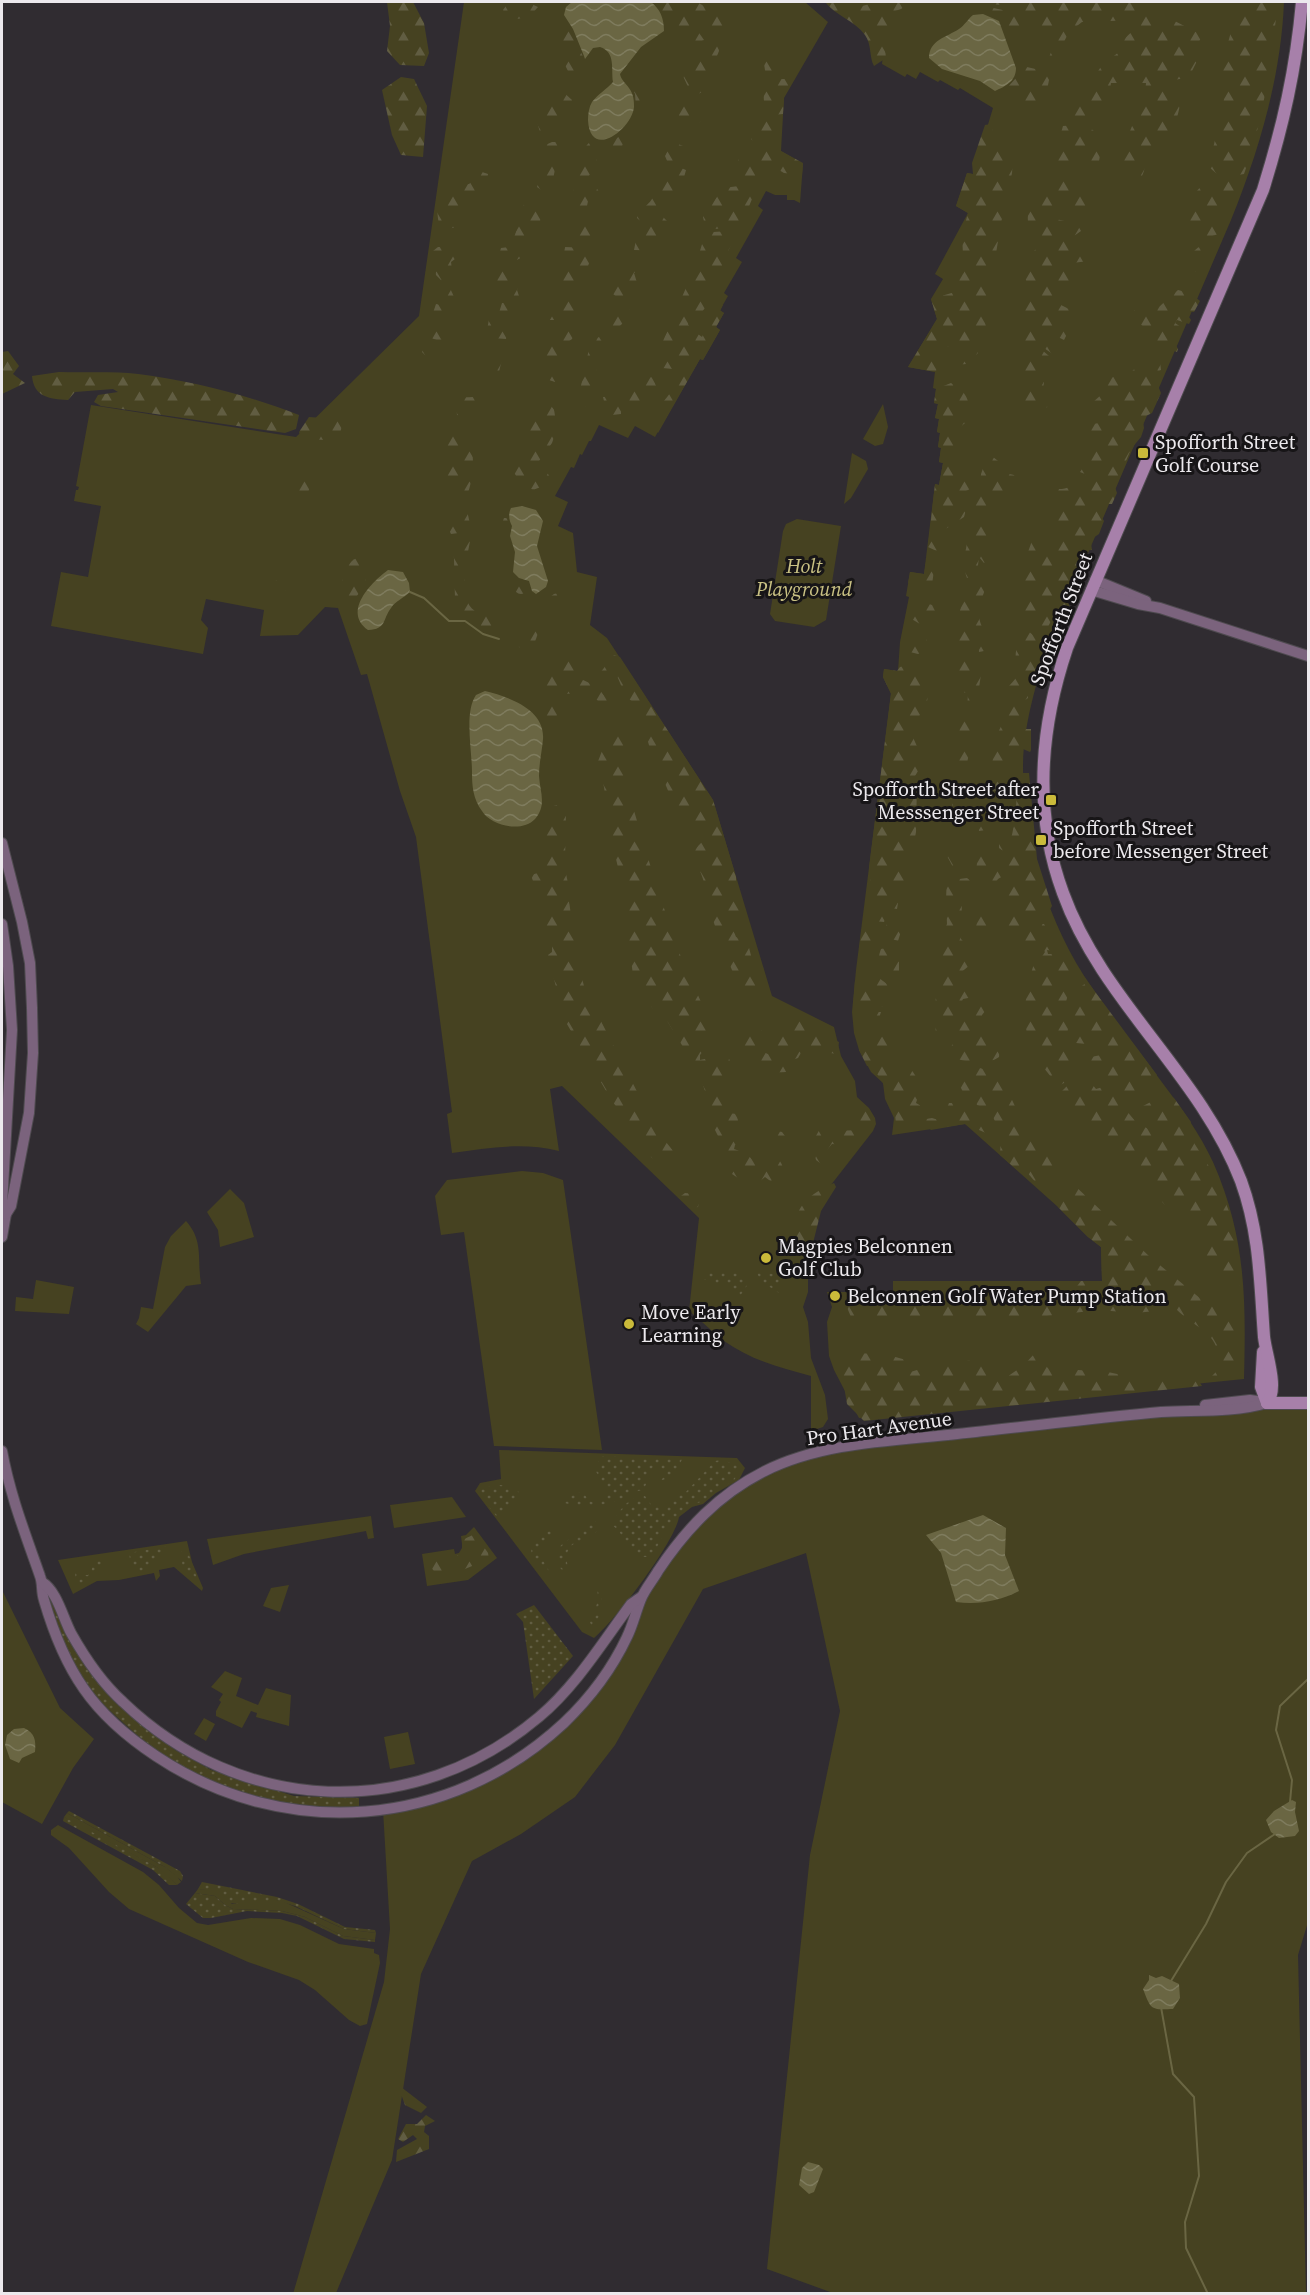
<svg xmlns="http://www.w3.org/2000/svg" width="1310" height="2295" font-family="'Source Serif 4',serif">
<style>
.green{fill:#464221}
.forest{fill:url(#forest-firs)}
.garden{fill:url(#garden-dots)}
.water{fill:url(#water-waves)}
.lines{fill:none;stroke-linecap:round;stroke-linejoin:round}
.stream{stroke:#6a6643;stroke-width:2}
.tertiary-casing{stroke:#4e4a4f;stroke-width:12}
.secondary-casing{stroke:#4e4a4f;stroke-width:14}
.tertiary{stroke:#7b637d;stroke-width:10}
.secondary{stroke:#a780aa;stroke-width:12}
.poi-dot{fill:#caba3a;stroke:#171517;stroke-width:2}
.labels{text-anchor:middle;stroke-width:6;stroke-linejoin:round;paint-order:stroke}
.poi-label{font-size:20px;fill:#ece9ed;stroke:#171517;text-anchor:start}
.park-label{font-size:20px;font-style:italic;fill:#cac284;stroke:#171517}
.street-label{font-size:20px;fill:#ece9ed;stroke:#171517}
</style>
<defs>
<pattern id="forest-firs" width="22" height="20" patternUnits="userSpaceOnUse" patternTransform="scale(1.5)"><rect width="22" height="20" fill="#464221"/><path d="M5 1l3.5 6h-7zM16 11l3.5 6h-7z" fill="#615d42"/></pattern>
<pattern id="garden-dots" width="8" height="8" patternUnits="userSpaceOnUse" patternTransform="scale(1.5)"><rect width="8" height="8" fill="#464221"/><path d="M2 2h.1M6 6h.1" fill="none" stroke="#615d42" stroke-width="1.8" stroke-linecap="round"/></pattern>
<pattern id="water-waves" width="16" height="10" patternUnits="userSpaceOnUse" patternTransform="scale(1.5)"><rect width="16" height="10" fill="#6a6643"/><path d="M0 5q4-4 8 0t8 0" fill="none" stroke="#7f7c5e"/></pattern>
</defs>
<rect width="100%" height="100%" fill="#302c31"/>
<g class="green">
<path d="M464,2h341l23,20 -44,76 -3,53 22,13 -3,39 -6,-3h-7v-5h-12l-9,-4 -8,15 5,4 -27,48 6,4 -18,31 4,3 -8,14 4,3 -8,14 4,3 -17,30 -3,-1 -45,78 -20,-11 -7,12 -29,-13 -8,16h-2l-7,14 -2,-1 -6,14 -3,-1 -16,29 13,6 -10,24 15,7 4,39 20,5 -7,48 17,13 106,162 59,196 62,31 7,29 14,25 2,16 12,11 6,10 1,6 -3,7 -46,59 -16,40 -3,20v42l-5,15 5,15 3,36 14,37 3,24 -5,8 -12,4v-55c-31,-8 -60,-16 -87,-35 -12,-9 -23,-21 -35,-30l10,-93 -137,-132 -12,3 9,62c-37,-9 -70,-3 -107,2l-5,-39 5,-2 -36,-275 -16,-46 -33,-117 -6,1 -23,-67 -13,-1 -27,28 -38,1 4,-26 -58,-11 -5,21 7,8 -5,26 -152,-28 10,-54 27,5 13,-71 -27,-5 2,-11h2l1,-3 -3,-1 15,-81 205,32 123,-121z"/>
<path d="M840,2h444c-3,75 -25,149 -53,218l-182,424c-13,39 -26,83 -26,124 0,74 26,158 68,218 23,34 49,66 73,99 18,24 36,49 49,77 33,75 33,137 31,217l-385,39 -25,-48 -5,-14 -2,-34 5,-15 -5,-15h66v-11h209l-1,-34 -13,-10 -30,-30 -93,-83 -73,11 2,-17 -9,-19 -2,-16 -12,-11 -12,-22 -5,-17 -2,-21 4,-42 35,-276 -8,-17 1,-8 14,2 2,-29 9,-45 -3,-1 4,-24 14,2 11,-90 4,1 4,-22 -4,-1 2,-14 -3,-1 2,-14 -3,-1 2,-13 -4,-1 3,-14 -4,-1 2,-14 -3,-1 2,-16 -27,-5 29,-48 -6,-20 12,-20 -8,-5 33,-61 -12,-7 11,-33 6,1 20,-66 -33,-20 -2,2 -18,-10 -2,2 -18,-10 -4,7 -9,-5 -2,3 -23,-13 1,-10z"/>
<polygon points="883,404 888,427 883,444 875,446 863,439"/>
<polygon points="852,453 866,461 868,469 851,498 844,504"/>
<polygon points="797,519 841,526 826,620 814,627 775,621 770,614 783,531 786,524"/>
<polygon points="522,1171 543,1173 563,1180 602,1450 494,1446 464,1232 441,1235 435,1196 447,1180"/>
<polygon points="230,1189 244,1203 254,1237 220,1247 218,1230 207,1212"/>
<path d="M186,1221c18,20 11,39 15,63l-15,2 -38,46 -12,-8 3,-6 2,-11 12,2 12,-62 6,-11z"/>
<polygon points="36,1280 74,1287 69,1314 15,1311 16,1297 33,1299"/>
<polygon points="1247,1408 1308,1410 1308,1922 1298,1955 1306,2293 833,2293 767,2269 810,1855 840,1711 806,1553 703,1589 615,1745 575,1797 521,1834 472,1861 421,1974 392,2160 336,2293 293,2294 384,1982 390,1929 383,1810 449,1794 540,1743 610,1667 642,1597 698,1520 764,1471 840,1448"/>
<path d="M499,1450l238,8 8,10 -6,12 -23,13 -13,11 -11,3 -13,10c-4,25 -64,104 -85,121l-12,-6 -107,-141 5,-8 21,-4z"/>
<polygon points="452,1497 466,1517 394,1528 390,1505"/>
<polygon points="371,1516 374,1538 368,1539 366,1531 244,1554 213,1565 207,1539"/>
<polygon points="474,1527 497,1558 468,1580 427,1586 422,1554 454,1549 455,1554 463,1552 461,1536 466,1535"/>
<polygon points="187,1541 192,1562 203,1588 202,1591 174,1567 159,1570 160,1576 156,1581 154,1573 119,1580 97,1581 73,1594 58,1560"/>
<polygon points="289,1585 280,1612 263,1606 271,1588"/>
<polygon points="2,1590 60,1708 94,1739 73,1768 42,1824 2,1802"/>
<polygon points="225,1671 242,1678 236,1696 258,1705 266,1688 291,1695 289,1726 256,1717 257,1713 251,1711 242,1728 216,1716 216,1711 221,1702 219,1700 223,1694 211,1687"/>
<polygon points="204,1718 215,1724 206,1741 194,1734"/>
<polygon points="408,1732 415,1764 390,1769 384,1737"/>
<polygon points="67,1813 165,1867 177,1876 181,1882 177,1885 158,1868 73,1823 64,1817"/>
<polygon points="58,1825 143,1872 159,1885 179,1908 197,1923 208,1925 251,1918 280,1919 300,1925 339,1944 374,1949 374,1953 379,1955 380,1963 367,2024 360,2026 349,2020 315,1990 299,1980 248,1962 129,1909 109,1892 69,1848 51,1835 51,1830"/>
<polygon points="198,1889 215,1890 232,1904 271,1899 282,1901 344,1929 376,1933 375,1940 343,1936 305,1917 282,1911 233,1909 225,1905 215,1896 195,1893"/>
</g>
<g class="forest">
<polygon points="387,2 413,2 424,23 429,53 424,66 400,65 387,51 390,26"/>
<path d="M509,2h18l11,5c-9,11 -17,12 -30,13l-5,-10z"/>
<path d="M660,2h15l2,1 20,-1 17,10 20,5 3,6 -10,8 -9,1c-8,-9 -16,-12 -28,-12l14,20 -9,4 -16,-13 -13,-4z"/>
<path d="M825,2h21l12,5 20,-5h33l-10,7 -15,5 6,8 -5,7 -6,-1 -3,5 7,16 1,9 -12,8c-5,-9 -2,-21 -9,-31 -10,-14 -30,-20 -40,-33z"/>
<path d="M971,2h167l58,30 9,-1 -8,14v16l-6,12 -6,5 -11,2 -2,8 9,7c-1,18 -9,44 -21,58l-14,-1 -2,19 -4,10 -19,-4 -1,-22 25,-60 1,-12h-35c-1,5 -1,12 -3,16 -5,12 -22,21 -33,21l-3,-8 30,-47 17,-13 4,-12 15,-14 -2,-6 -54,2 -13,10 -17,33 -6,30 -7,7h-16l-15,-5 -2,-8 10,-11 2,-13 22,5 7,-7 9,-24 -18,-12 -18,4 -13,-1 -1,-7 -8,-8 -24,-2 -2,-5 17,-1 18,4 4,-5z"/>
<path d="M1246,2h32c-7,58 -14,117 -34,172l-6,1 -9,-9 -12,8 -8,-7 15,-68 -5,-24 15,-54 14,-11z"/>
<polygon points="568,25 587,65 580,74 571,77 565,65 565,56 556,46 559,32"/>
<path d="M718,43l1,8 -17,41 -6,3 -7,-6 -6,-13c8,-22 14,-24 35,-33z"/>
<polygon points="767,56 775,57 788,66 784,71 766,76 764,64"/>
<polygon points="401,77 414,79 427,106 423,157 401,155 392,135 382,90"/>
<path d="M787,79l6,2 -9,16 -1,17 -11,1c-10,-7 -12,-27 0,-34 4,-2 10,-2 15,-2z"/>
<polygon points="637,80 642,81 640,88 648,100 642,109 636,107 635,94 630,83"/>
<path d="M562,91l10,9c-5,19 -14,27 -32,32l-5,-17 7,-15 7,-7z"/>
<path d="M685,100l20,7c0,12 -5,16 -15,22l-11,-13 -1,-12z"/>
<path d="M764,116l7,1c4,13 0,21 -9,31l-11,-9 1,-11z"/>
<polygon points="991,124 993,127 988,148 998,145 1013,157 1012,173 1001,223 987,308 978,309 985,320 988,343 972,345 978,353 966,364 956,365 952,347 942,347 936,372 908,367 937,319 931,299 955,292 954,282 950,276 964,273 962,235 968,213 956,206 967,173 973,174 972,163 985,125"/>
<polygon points="1077,125 1093,130 1102,145 1099,161 1070,165 1058,161 1059,140 1063,126"/>
<path d="M622,135l4,2c-3,7 -7,18 -14,21l-4,-4 -2,-10z"/>
<polygon points="672,137 677,138 676,143 683,146 685,157 668,163 665,156"/>
<polygon points="552,142 560,142 550,196 537,187 547,161 539,155 541,147"/>
<path d="M590,142l9,4 -4,22 -7,9 2,7 6,3 3,5 -10,4 -2,10 8,18 -3,9 2,4 -5,8 -10,-2 -5,-7c6,-11 1,-17 0,-29 -2,-16 3,-55 16,-65z"/>
<polygon points="781,146 781,151 803,163 802,175 784,173 767,163 762,168 765,176 761,188 752,199 741,226 706,230 703,217 723,188 739,186 738,155 752,149"/>
<path d="M674,165l12,5 -6,22 -16,18v8l4,4h-5v14l-5,15 -24,-1 2,-10 8,-2 3,-11 -10,-9c2,-9 10,-11 15,-19 6,-8 8,-17 10,-27z"/>
<path d="M482,172l6,2 -2,14 -7,17 -17,3 -7,6 4,13 -13,2 -7,-5c-3,-14 -2,-26 6,-38l24,-2z"/>
<path d="M1227,177l13,3c-1,8 -7,24 -15,26 -6,1 -11,0 -16,1l-3,7 18,8 2,8c-13,8 -32,12 -41,-1 6,-29 8,-49 42,-52z"/>
<path d="M1075,179c12,11 19,20 17,36l-14,4 -22,-13v13l21,5 4,7 -7,5 -11,3 28,11 -2,11 -17,2 -15,-3 -6,3 19,5h10l1,9 -6,6 -4,9 -13,4 3,9 12,6 -2,11 -8,1 -13,-5 17,16 -3,6 -18,-9 2,5 15,14 -3,9 -19,-13 1,4 7,6 9,19 -17,-2 -2,5 5,4 -1,8 8,16 -14,4 -7,6 -6,-6 -3,-16 3,-22 -3,-45 4,-7v-20l5,-13c-2,-3 -4,-6 -5,-9 -3,-12 8,-29 17,-34 -19,-11 -16,-34 -8,-52l31,-12z"/>
<path d="M525,201h12l7,7c-6,18 -10,47 -30,53 -8,3 -10,1 -15,-6l2,-7 8,-1 5,-9z"/>
<polygon points="730,231 736,232 705,308 701,313 692,317 688,324 691,329 702,337 717,303 723,305 720,311 724,313 716,327 720,330 703,360 700,359 658,433 654,427 660,406 675,387 687,362 680,358 673,369 652,367 657,355 695,267 703,241 713,232"/>
<path d="M1209,242c9,13 -4,23 -14,30l-5,-7c0,-14 7,-18 19,-23z"/>
<polygon points="438,247 451,247 463,253 451,262 452,270 460,280 453,284 441,280 436,275 433,251"/>
<polygon points="565,247 589,248 593,253 583,279 565,284 560,281"/>
<path d="M635,254l13,2 -6,12 -8,5 5,16 -6,8 -15,1 -5,-4c7,-15 12,-27 22,-40z"/>
<path d="M509,266l14,3 5,6 -6,9 -4,2 -1,4 3,9 -8,3 -12,-7c-1,-11 -9,-16 -4,-28z"/>
<polygon points="441,286 450,288 454,297 452,303 441,301 437,294"/>
<polygon points="1178,290 1190,293 1200,301 1194,312 1185,311 1191,320 1189,324 1177,320 1175,323 1181,327 1180,333 1169,332 1178,349 1177,352 1168,349 1162,353 1150,349 1146,329 1131,316 1136,308 1151,310 1160,306"/>
<path d="M564,295l14,1 5,5 -3,10 -18,9h-14c0,-13 5,-20 16,-25z"/>
<polygon points="502,303 507,303 513,306 506,339 493,338 493,329 487,330 490,314 496,314 498,316"/>
<polygon points="436,304 446,306 447,312 442,326 434,326 430,322"/>
<path d="M620,304l10,2c-3,14 -9,24 -25,26l-2,-10 10,-17z"/>
<path d="M575,323l2,7 -5,9 -11,8 -4,17 6,3 -1,11 -7,4 -12,-4c-3,-23 8,-49 32,-55z"/>
<path d="M422,328l23,3v8c-10,2 -19,-1 -23,-11z"/>
<path d="M599,337l5,8c-4,9 -8,18 -8,28 0,12 2,19 -2,30l-7,4 -5,-2 -2,-15 11,-50z"/>
<polygon points="427,343 436,346 431,361 422,352"/>
<polygon points="8,351 19,366 13,374 25,383 2,394 2,352"/>
<path d="M500,353l3,2 -5,21c-11,0 -15,-3 -18,-14z"/>
<path d="M1149,360l11,2 1,8 -6,3 -4,7 7,6 3,7 -9,20 -6,3 -3,5 1,7 -3,9 -10,12 -16,38 2,6 -5,11h-4l-6,14 2,3 -5,13 -6,4 -7,-4 -1,5 6,4 1,7 -14,1 -3,4c1,5 3,9 3,14 -1,12 -9,18 -1,29l-8,6 2,9 -1,5 -9,2 -3,-4 11,-24 -1,-6 -20,41 -17,-1c-10,-9 -16,-20 -9,-32l12,-2 -2,-4 -8,-3 4,-33 5,-14 12,1 4,8 6,-9 -4,-9 5,-17 -11,-24 2,-3c6,5 15,5 23,2l7,4 9,-11 -1,-6 -5,-2 5,-7c-1,-6 2,-9 3,-15 0,-9 -7,-15 -2,-25l20,-3 1,-4 -13,-2 -3,-5 1,-8 9,-8 2,-9 7,-8c12,-4 23,-1 28,-16z"/>
<path d="M59,372c26,1 53,-1 79,2 54,7 110,21 161,41l-3,14 -11,4 -184,-27 -7,-4 4,-7 20,-3 -5,-3 -38,3 -7,8c-19,-1 -34,-3 -36,-24z"/>
<polygon points="653,377 656,386 656,395 648,401 638,401 636,407 621,404 621,414 603,416 601,410 605,405 603,397 619,396 640,378"/>
<path d="M951,383c15,9 18,15 19,32l-16,-2v5l11,5 -7,6 -1,8 5,8 -1,10 -7,7 18,12 -2,15 -4,2 -2,7 4,5 -4,14 -26,17 3,19 -13,-6 7,-63 4,1 4,-22 -4,-1 2,-14 -3,-1 2,-14 -3,-1 2,-13 -4,-1 3,-14 -4,-1 2,-14z"/>
<path d="M484,395l1,5 -6,14 -13,3 -9,-2 -1,-15c8,-5 18,-1 28,-5z"/>
<path d="M547,402l7,7 1,7h6l4,7 -8,5 -5,15 -13,18 11,16c-17,24 -31,9 -39,-12l20,-24 -4,-9 1,-21z"/>
<polygon points="309,417 335,419 343,422 339,437 328,440 301,439 299,432"/>
<path d="M461,434c3,3 7,7 9,11 6,11 2,42 -4,52l-23,-3c-2,-22 0,-39 7,-59z"/>
<path d="M993,457l9,7 -14,9v6l7,1c6,-6 11,-7 19,-5l6,15 -7,6 -12,1c-7,9 -17,11 -17,22l4,3 -2,12 6,4v18l-8,7 -5,-6 -2,16 -10,5c-7,-18 3,-48 9,-65l-2,-5 1,-14 5,-6 1,-14 5,-14z"/>
<path d="M310,474l2,5 -6,21h-4l-4,-8 -7,6c0,-14 4,-22 19,-24z"/>
<polygon points="461,506 466,506 470,524 466,532 451,534 449,530 454,521 452,515 453,507"/>
<polygon points="504,518 508,518 512,526 509,536 503,534 501,526"/>
<path d="M464,534l6,7c-3,17 -13,59 5,70 4,2 9,3 13,5l5,12 -1,4 -10,-1 -11,-7v-7l-10,-2 -1,-10 -5,-5 -1,-42 -3,-10 7,-12z"/>
<path d="M357,558l12,5 -5,24 -12,15h-9c-3,-15 -1,-38 14,-44z"/>
<polygon points="926,562 932,563 934,570 931,592 908,583 910,572 924,574"/>
<circle cx="521" cy="587" r="7"/>
<path d="M981,580l5,6c-2,8 -7,17 -7,25 -1,17 10,19 5,40l-5,1 -1,-13 -8,13 -10,1 -4,-4c4,-30 -2,-48 25,-69z"/>
<circle cx="279" cy="587" r="7"/>
<polygon points="559,593 563,597 559,603 557,602 548,612 542,603 554,594"/>
<polygon points="923,602 932,605 935,611 931,620 920,624 910,618 912,608 917,603"/>
<polygon points="537,614 543,619 531,653 519,647 515,641 518,632"/>
<path d="M919,629l8,5 -1,17 -8,3 -8,-2c-5,-6 -7,-11 -3,-19z"/>
<path d="M1028,631l14,11 6,-1 4,2 -7,8 -7,20 -8,7v5l-13,9v3l11,-2v5l-4,3 4,3v5l-10,16 2,4h11v21l-1,2 -7,-3 -2,-6 -4,10v12l-12,4 4,16v33l-7,2 -4,-1 -12,11 -7,1 -1,-8 7,-11 7,-1 -4,-21 2,-10 11,2 -1,-4 -9,-8 3,-20 10,2 6,-3v-3l-9,3 -8,-6 14,-29c-10,-25 2,-24 14,-43 -10,-11 -5,-32 7,-40z"/>
<polygon points="562,655 570,656 583,680 596,686 609,701 602,704 588,693 561,694 548,689 530,688 531,683 534,680 545,682"/>
<path d="M614,655l6,2 93,143 23,77v13l6,27 -8,14 2,6 11,3 7,27 8,5 -4,9 4,14 -8,5h-7c-14,-25 -24,-50 -33,-77 -7,-24 -8,-49 -24,-69l13,-13 17,14 4,-5c-5,-8 -13,-9 -21,-15 -12,-9 -9,-15 -27,-23 -10,-34 -34,-66 -33,-103l-17,-12 -11,-26 -11,4 7,18 -8,-5 -3,-15z"/>
<path d="M963,657h16l4,3 -7,49 -4,2 -5,-2 1,-15 -11,-5c-2,-9 0,-25 6,-32z"/>
<path d="M910,664l9,1c8,15 15,39 -1,52 -4,3 -9,4 -13,7l11,3 -5,6 9,20v5l-16,3 -2,4 14,1 2,5 -3,5 2,6 -1,50 -6,31 -6,3 1,5 5,4 -3,25 -6,1 -6,-7 -3,-10c-4,9 -2,13 6,19l-1,6 -11,-2 1,8 -3,7 -10,-1 -3,-5 2,-18 -4,-30 22,-175 -8,-16 1,-8 13,2 3,-4z"/>
<polygon points="546,701 557,705 557,715 553,723 547,725 541,717 540,703"/>
<polygon points="966,718 970,718 970,748 963,784 965,800 956,864 953,867 947,856 954,840 954,830 950,820 953,799 960,723"/>
<path d="M618,725l5,16 6,53 28,94 25,72 34,75 -16,20v5l9,-2 9,-10 5,1c10,13 10,21 7,37l-20,4 5,5 15,2v6l-6,7 4,3 9,1c2,13 1,20 15,26l-17,5 -1,4c14,4 22,11 25,25l9,-14 10,-1c9,9 4,18 -5,24l-8,-6 -7,6 -10,-10 -10,5 -9,-6 2,-10 -18,-36 -2,-19 -5,-7v-6l-4,-12 4,-7 -13,-5 -5,-15 -22,-36 -12,-9 -20,-25 -2,-18 -4,-14 1,-38 -19,-82 -6,-46 -2,-9 -7,-9 7,-18 7,-5 3,-18z"/>
<path d="M1021,773h8l8,86 15,47 -8,13h-13l-2,4 15,1 13,23 -4,4 -6,-1 1,4h9l19,14 -1,12 -8,2 2,8 -3,12c11,20 -10,40 9,59l-4,12 -7,4 2,5 -8,4c-10,-14 -24,-28 -29,-44 -7,-23 -4,-52 4,-75 3,-6 9,-9 12,-15l-3,-4 -7,5 -11,-6v-9l-6,-11 -18,4 -4,-8h-4l-3,14 -9,3 -4,-8 1,-21 10,-1 9,8 7,-7v-35l-5,3 -6,8c-17,-7 -18,-20 -12,-36h9l7,10 11,-2 -1,-6 -7,-5v-8l2,-2 10,1c6,-22 4,-44 10,-66z"/>
<polygon points="557,805 566,811 565,862 560,865 565,869 569,888 566,896 569,901 577,959 585,990 647,1111 661,1136 679,1158 679,1165 672,1171 661,1166 641,1148 642,1140 612,1101 564,1019 548,955 552,952 552,944 546,933 545,918 531,875 541,872 544,844 541,832 550,807"/>
<path d="M949,871l10,8 8,-1 5,4 -1,8 -9,7 -1,42 10,11 4,9c-6,9 -15,12 -21,21l13,8h7l5,11 7,2 3,5 -7,9c0,7 4,11 4,18l3,3 7,1 4,10 -1,10c-12,9 -36,5 -50,-1l1,-8 6,-8 5,-23 12,-20 -10,2 -19,39 -8,3 -1,-33 2,-24 10,-15 -6,-2 -4,-20 10,-23 -1,-24 1,-25z"/>
<polygon points="896,923 902,928 898,941 889,938 884,932 887,924"/>
<polygon points="867,926 874,931 875,942 870,956 863,954 859,949 862,928"/>
<path d="M891,947l8,6v18l-15,4c-6,-10 -7,-15 -3,-26z"/>
<polygon points="879,978 891,987 891,1005 885,1007 875,1006 859,1016 853,1007 855,980 864,979 875,985"/>
<path d="M1086,983l4,2 67,90c-6,19 -20,27 -38,27l17,20 23,13 -16,-29 23,-12 8,4 17,24 -2,13 26,41 17,43 8,68c-34,-11 -37,-15 -32,-50l-43,-32 -77,-85 -28,-27 13,-13 14,-2 9,11 10,-3 10,2 9,-6 -35,-11 1,-14 10,-2 -3,-10 -22,-2 -5,-6 1,-44z"/>
<path d="M876,1012h5l-2,6 4,3 2,7 -3,5h-8c-2,-8 -4,-14 2,-21z"/>
<path d="M741,1017l24,16 -6,9 4,10 5,2 6,-5 -2,-24 3,-8c8,1 18,0 26,2 14,5 24,18 38,23l-2,12 -27,-4 -10,-10h-8l1,4 9,7 -4,7 -6,2 -7,-1 1,13c-16,1 -36,1 -35,-19l-9,-9z"/>
<path d="M884,1035l9,3 3,4c-4,13 -7,15 -19,20l-1,5 -9,-1 -8,-16c5,-8 8,-10 18,-9z"/>
<path d="M886,1065l8,4 4,-2 12,1c10,12 11,21 6,35l7,4 2,5 -2,3 -12,-3 -4,8 3,10 -3,2 -13,2c7,-15 -7,-48 -17,-60l4,-8z"/>
<polygon points="973,1066 1000,1074 1019,1115 1061,1171 1047,1182 1038,1185 1025,1170 1017,1170 1000,1155 1001,1135 990,1110 977,1105 971,1092 963,1092 959,1084"/>
<path d="M963,1099h3v9l4,3c4,5 0,10 9,11l3,-9 4,-2 4,3 1,10 -5,3v6l-21,-9 -34,6 -7,-7 2,-4 6,-1 13,4 2,-2 -2,-4h-9l-2,-5 11,-1 12,5 -2,-5 -8,-2 2,-5h12z"/>
<path d="M864,1109l7,8 3,9c-19,22 -14,21 -42,18l-7,8 4,6 14,-1v7l-5,7h-7l-15,-11 -4,-17 9,-16 9,-1 6,5 23,-1 3,-4 -7,-5v-10z"/>
<polygon points="772,1130 782,1132 785,1136 781,1147 781,1154 774,1155 768,1137"/>
<path d="M834,1183l2,4 -15,24 -9,36 -25,-10 6,-11 8,5 5,-6 -9,-9c5,-17 22,-26 37,-33z"/>
<path d="M1072,1183l78,74 51,42 38,25 -4,11 6,35 -7,8h-24l8,-8c4,-39 -19,-38 -42,-61l-41,4 -36,-3 -87,10 -113,1 -34,-1 -14,-3 -5,-12 71,-7 43,6 29,-12 31,4 51,-2 10,-13h21l-1,-34 -13,-10 -30,-30 -4,-18z"/>
<polygon points="685,1193 695,1194 699,1202 698,1207 693,1208 681,1196"/>
<polygon points="851,1353 885,1354 906,1360 907,1373 927,1367 980,1359 990,1372 1004,1379 1024,1365 1035,1353 1048,1368 1108,1372 1144,1380 1197,1378 1202,1386 864,1421 847,1404 841,1368"/>
<polygon points="475,1534 488,1553 489,1559 448,1576 436,1574 431,1567 431,1557 456,1558 462,1548 462,1540"/>
<polygon points="401,2087 427,2107 421,2113 405,2105 400,2091"/>
<polygon points="426,2115 435,2121 425,2126 424,2132 429,2136 429,2149 396,2162 397,2150 417,2139 413,2135 403,2142 398,2139 406,2124 417,2124"/>
</g>
<g class="garden">
<polygon points="706,1273 733,1273 742,1274 748,1279 748,1284 740,1296 722,1282 718,1285 714,1280 703,1280 703,1276"/>
<polygon points="757,1273 779,1274 779,1293 761,1281"/>
<path d="M601,1456l81,3c-4,10 -8,21 -21,21l4,-4 -2,-7 -4,-3 -6,1 -3,4v6l-7,13c-8,1 -14,5 -22,9 -18,8 -37,9 -57,4 6,-6 11,-12 20,-10 6,15 23,12 23,-4l-12,-19z"/>
<path d="M721,1460l18,5 -4,14 -32,22 -19,7 -7,8 -1,7 -14,14 -9,18c-20,10 -27,-21 -41,-30 7,-15 16,-28 33,-29l7,10h13l7,-8 13,-5 30,-32z"/>
<polygon points="501,1485 519,1492 515,1499 497,1517 479,1494 480,1488"/>
<path d="M590,1517l6,5 1,9c-8,10 -27,8 -30,23 -1,6 1,12 1,19l-7,-4 -5,-9c-1,-27 37,-20 34,-43z"/>
<path d="M552,1530l1,3 -14,13 2,11 8,14c-25,-13 -23,-32 3,-41z"/>
<polygon points="169,1546 146,1568 141,1571 132,1571 129,1553"/>
<path d="M179,1547l5,9 5,-1 9,26c-7,-6 -19,-12 -15,-23l-3,-3z"/>
<polygon points="99,1557 103,1565 103,1570 76,1586 75,1570 78,1570 78,1575 88,1575 92,1569 91,1563"/>
<path d="M591,1582l6,3c8,16 6,29 -5,42l-2,-5c5,-16 15,-25 1,-40z"/>
<path d="M49,1600h4l65,103 22,21 35,26 36,20 83,26 65,2v10c-17,0 -34,1 -51,-1 -68,-6 -131,-35 -181,-81 -17,-15 -35,-31 -47,-49 -16,-23 -22,-51 -31,-77z"/>
<polygon points="534,1605 573,1656 534,1699 523,1622 516,1614"/>
<polygon points="69,1811 180,1871 183,1876 182,1881 165,1867 67,1813"/>
<polygon points="64,1817 162,1870 177,1885 169,1885 153,1870 63,1821"/>
<polygon points="202,1882 277,1897 298,1904 345,1927 375,1930 376,1933 344,1929 295,1906 276,1900 239,1904 229,1903 215,1891 198,1889"/>
<polygon points="195,1893 215,1896 225,1905 233,1909 282,1911 305,1917 343,1936 375,1940 375,1942 344,1939 297,1916 282,1913 247,1911 211,1918 203,1918 186,1904"/>
</g>
<g class="water">
<path d="M572,2h79c9,7 13,16 13,29l-23,16 -21,27c2,11 15,12 14,33 -2,22 -44,54 -46,13 0,-6 1,-13 4,-18 6,-8 15,-13 21,-20 -2,-13 3,-30 -13,-35l-7,1 -8,11 -1,-3 -11,-27 -9,-14 2,-8z"/>
<path d="M983,14l16,7 17,47c0,13 -10,18 -21,23l-15,-10 -38,-12 -13,-11c0,-18 18,-21 30,-29 6,-4 9,-10 14,-14z"/>
<path d="M522,506l14,4 7,11 -6,25 11,35 -2,6 -10,7 -4,-3 -3,-10 -10,-3 -6,-6 2,-20 -5,-16 2,-10c-3,-5 -4,-12 -1,-18z"/>
<path d="M388,570l15,2 6,11 1,9c-6,6 -15,9 -19,16 -9,12 -4,21 -23,22 -26,-19 4,-48 20,-60z"/>
<path d="M485,691c24,6 60,18 58,48 -1,12 -4,24 -4,37 1,16 8,29 -4,43 -13,14 -44,7 -53,-8 -9,-12 -10,-25 -10,-39 0,-22 -8,-60 4,-77z"/>
<path d="M983,1515l23,13 -1,27 14,36c-20,10 -40,14 -63,11l-15,-49 -15,-18z"/>
<path d="M24,1728c11,5 12,12 11,24l-13,6 -3,5 -9,-4 -5,-14 2,-10 7,-6z"/>
<polygon points="1292,1800 1296,1802 1295,1812 1299,1831 1295,1836 1279,1838 1271,1832 1266,1820 1274,1811"/>
<path d="M1149,1975l7,3 6,-2 17,8 1,14 -7,11c-22,1 -22,1 -30,-20l6,-9z"/>
<polygon points="808,2162 819,2165 823,2169 814,2192 809,2194 799,2185 802,2168"/>
</g>
<g class="lines">
<g class="stream">
<polyline points="410,592 424,598 449,621 465,621 483,634 499,639"/>
<polyline points="1290,1802 1292,1780 1276,1730 1280,1706 1308,1679"/>
<polyline points="1171,1981 1206,1924 1226,1882 1247,1853 1275,1834"/>
<polyline points="1161,2007 1173,2074 1194,2097 1199,2176 1185,2222 1186,2248 1208,2294"/>
</g>
<defs>
<g id="tertiary">
<polyline points="1095,580 1146,601"/>
<polyline points="1091,590 1138,604 1160,608 1308,656"/>
<polyline points="2,843 22,922 30,963 32,1008 33,1053 29,1113 11,1206 6,1214 2,1237"/>
<polyline points="2,924 8,966 12,1030 2,1205 6,1214"/>
<polyline points="1205,1405 1250,1400 1264,1402"/>
<path d="M2,1451c8,44 23,82 38,125 3,8 1,15 4,24 9,31 21,62 40,89 18,26 45,49 72,67 129,86 294,73 408,-33 25,-24 48,-54 63,-86 6,-12 9,-26 14,-38 4,-10 12,-19 17,-28 28,-42 61,-77 107,-100 58,-29 128,-30 192,-37 68,-7 136,-16 204,-22 36,-2 71,1 106,-9"/>
<path d="M42,1582c15,9 21,36 29,51 14,25 31,50 52,69 118,113 290,121 416,15 37,-31 63,-74 92,-113l10,-7"/>
</g>
<g id="secondary">
<polyline points="1263,1352 1261,1387 1267,1403"/>
<path d="M1267,1403c12,-14 -1,-48 -3,-66 -4,-54 -4,-104 -23,-156 -41,-107 -139,-180 -178,-288 -30,-81 -23,-165 4,-245l196,-458c20,-64 33,-121 39,-188"/>
<polyline points="1267,1403 1308,1403"/>
</g>
</defs>
<use href="#tertiary" class="tertiary-casing"/>
<use href="#secondary" class="secondary-casing"/>
<use href="#tertiary" class="tertiary"/>
<use href="#secondary" class="secondary"/>
</g>
<g class="poi-dot">
<rect x="1137" y="447" width="12" height="12" rx="3"/>
<rect x="1045" y="794" width="12" height="12" rx="3"/>
<rect x="1035" y="834" width="12" height="12" rx="3"/>
<circle cx="766" cy="1258" r="6"/>
<circle cx="835" cy="1296" r="6"/>
<circle cx="629" cy="1324" r="6"/>
</g>
<g class="labels">
<g class="poi-label">
<text x="1155" y="449">Spofforth Street<tspan x="1155" dy="23">Golf Course</tspan></text>
<text x="1039" y="796" text-anchor="end">Spofforth Street after<tspan x="1039" dy="23">Messsenger Street</tspan></text>
<text x="1053" y="835">Spofforth Street<tspan x="1053" dy="23">before Messenger Street</tspan></text>
<text x="778" y="1253">Magpies Belconnen<tspan x="778" dy="23">Golf Club</tspan></text>
<text x="847" y="1303">Belconnen Golf Water Pump Station</text>
<text x="641" y="1319">Move Early<tspan x="641" dy="23">Learning</tspan></text>
</g>
<g class="park-label">
<text x="804" y="573">Holt<tspan x="804" dy="23">Playground</tspan></text>
</g>
<g class="street-label">
<text transform="translate(1061 619) rotate(-69)" y="7">Spofforth Street</text>
<text transform="translate(879 1428) rotate(-8)" y="7">Pro Hart Avenue</text>
</g>
</g>
<rect width="1310" height="2295" fill="none" stroke="#ece9ed" stroke-width="6"/>
</svg>
